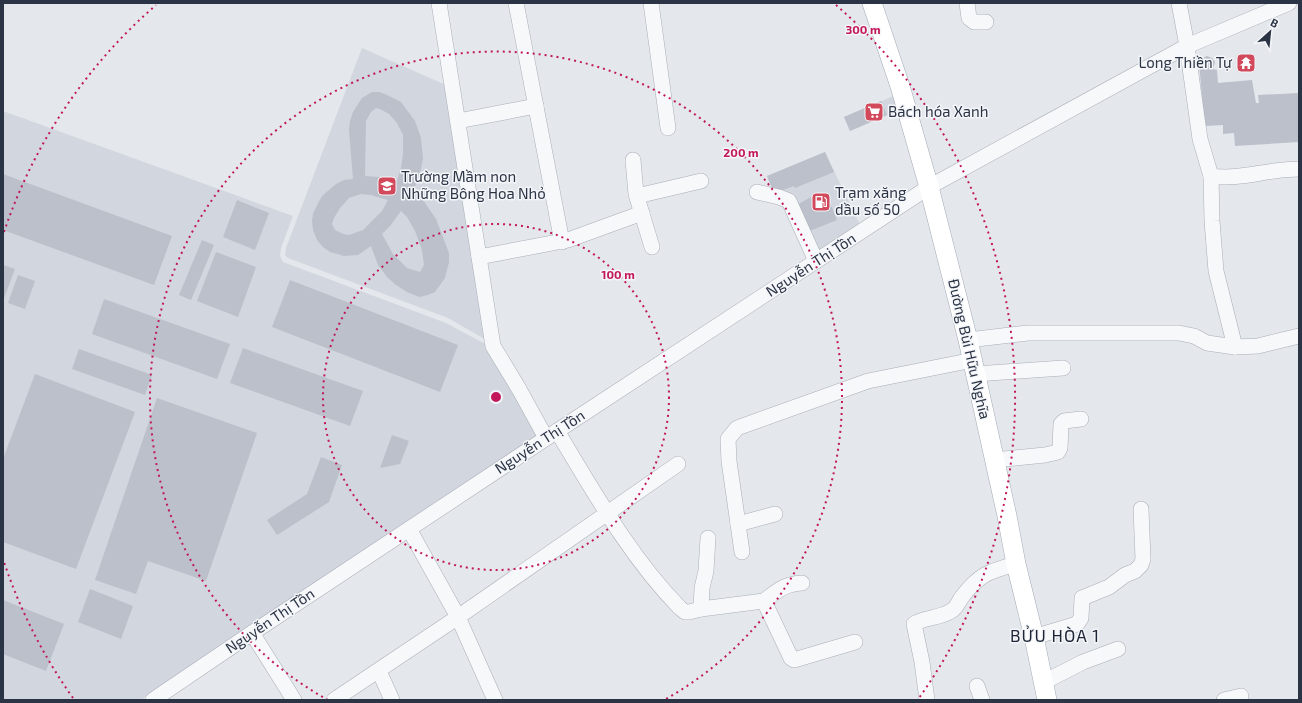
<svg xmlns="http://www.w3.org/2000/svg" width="1302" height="703" font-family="'Exo 2',sans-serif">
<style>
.built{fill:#d2d6de}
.building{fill:#bbc0ca;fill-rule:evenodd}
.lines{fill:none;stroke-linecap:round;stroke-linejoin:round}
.minor-casing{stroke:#a9aeb7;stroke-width:16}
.major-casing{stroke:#a3abb8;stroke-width:20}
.minor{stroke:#f7f8fa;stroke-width:15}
.major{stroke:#fff;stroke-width:19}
.ring{fill:none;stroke:#c2185b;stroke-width:2;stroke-dasharray:2 4}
.labels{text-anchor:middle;stroke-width:3;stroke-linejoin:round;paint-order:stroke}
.poi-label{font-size:15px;fill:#2b3445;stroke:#f4f6f9;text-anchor:start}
.street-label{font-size:15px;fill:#2b3445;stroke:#f4f6f9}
.quarter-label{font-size:17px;letter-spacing:1px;fill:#1d2536;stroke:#f4f6f9}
.centre{fill:#c2185b;stroke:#f4f6f9;stroke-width:2}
.ring-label{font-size:12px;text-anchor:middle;font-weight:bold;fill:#c2185b;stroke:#f4f6f9;stroke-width:3;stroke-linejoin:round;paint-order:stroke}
</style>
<rect width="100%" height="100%" fill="#e4e7ec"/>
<g class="built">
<polygon points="362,48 448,86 488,341 448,318 288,258 285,255 286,248"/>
<polygon points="896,95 900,110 850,131 844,117"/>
<polygon points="3,111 293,216 281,248 280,256 283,262 446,323 489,346 540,435 260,619 141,700 3,700"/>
<polygon points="825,152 860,225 816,253 774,193 767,176"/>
</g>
<g class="building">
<polygon points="1207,56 1212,58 1215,62 1213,69 1217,70 1218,83 1252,80 1256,103 1259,103 1258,95 1299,93 1299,142 1235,146 1234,133 1223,134 1223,125 1205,126 1199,64 1201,59"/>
<path d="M372,92h7l6,2 16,8 14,19 6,17 2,20 -2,11 -7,21 9,10 13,19 13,34v9l-4,16 -10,14 -7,3 -9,2 -12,-5 -11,-7 -9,-8 -9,-12 -7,-19 -13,9 -14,1 -14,-4 -7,-5 -6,-7 -4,-10 -1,-9 1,-8 9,-17 14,-12 8,-4 9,-1 -4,-49 1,-9 3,-9 9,-14zM376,108l4,1 9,5 8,9 6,12v18l-2,15 -4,13 -18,-4 -14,-1 1,-55 5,-9zM361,194l10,1 17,5 -6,11 -19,19 -14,5 -6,-1 -8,-4 -3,-6 2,-6 6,-10 9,-10zM401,211l6,6 8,14 7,19 2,15 -4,7 -13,-4 -14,-14 -11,-20 8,-8z"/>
<polygon points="881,101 887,115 850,131 844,117"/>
<polygon points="825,152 834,172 795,188 794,186 774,193 767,176"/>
<polygon points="3,174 172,236 154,285 3,230"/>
<polygon points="811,197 814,204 828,198 837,220 807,232 795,206"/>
<polygon points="237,200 269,213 255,250 223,237"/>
<polygon points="202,240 214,245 191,300 179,295"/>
<polygon points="216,252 256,267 238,317 197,301"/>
<polygon points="3,265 15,269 3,301"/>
<polygon points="18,275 35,281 25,309 8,303"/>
<polygon points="290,280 458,345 440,392 272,327"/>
<polygon points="104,299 230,344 217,379 92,334"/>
<polygon points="243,348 363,391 350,426 230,383"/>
<polygon points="79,349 152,375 145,395 72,369"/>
<polygon points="35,374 135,412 76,569 3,542 3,459"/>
<polygon points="157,398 257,433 206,581 148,561 136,594 95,580"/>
<polygon points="392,435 409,441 400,464 380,468"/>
<polygon points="321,457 342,465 329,502 277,535 267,520 307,494"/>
<polygon points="90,589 133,606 121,639 78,622"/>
<polygon points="3,600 64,624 46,671 3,654"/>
</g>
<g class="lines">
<defs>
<g id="minor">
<polyline points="439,3 493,346 519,389 546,438"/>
<polyline points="516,3 562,242"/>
<polyline points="651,3 668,128"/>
<polyline points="967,3 969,18 974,22 986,22"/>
<path d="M1179,3l8,43 13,93 11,37c22,3 41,-2 63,-5 8,-1 17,-2 25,-2"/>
<polyline points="458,121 536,106"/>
<polyline points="633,160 636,194 652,247"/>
<polyline points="1211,176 1212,221 1216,271 1235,347"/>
<polyline points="757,192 779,197 789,201 816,261"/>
<polyline points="637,196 701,181"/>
<polyline points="479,257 568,240 642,213"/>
<polyline points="968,340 1028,333 1179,333 1194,336 1207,343 1235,347 1258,346 1299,336"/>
<polyline points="975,374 1063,368"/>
<path d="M557,431c37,61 73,126 123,177l5,4h4l12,-3 63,-8 27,57 3,2 61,-18"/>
<polyline points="994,460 1045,455 1058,452 1060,448 1061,424 1064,421 1081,419"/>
<polyline points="738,524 775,514"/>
<polyline points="409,529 458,617 495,700"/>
<polyline points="742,552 729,461 728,439 737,428 868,381 973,360"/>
<path d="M764,601c13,-10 20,-17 38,-18"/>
<polyline points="701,609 702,588 706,571 708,538"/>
<polyline points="252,633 294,700"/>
<polyline points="1034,637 1077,624 1081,618 1082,598 1109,587 1125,575 1135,571 1141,565 1143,559 1141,509"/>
<polyline points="379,671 392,700"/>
<polyline points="1044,682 1083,662 1118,649"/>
<polyline points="977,686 982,700"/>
<polyline points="153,700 252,633 557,431 929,187 1187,46 1289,3"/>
<polyline points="334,700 458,617 678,464"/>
<path d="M927,700l-5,-38 -8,-38c7,-6 27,-6 37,-13 6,-3 7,-9 11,-14 17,-23 28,-26 54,-33"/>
<polyline points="1224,700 1241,696"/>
</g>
<polyline id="major" points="872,3 900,86 929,187 968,340 1007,516 1016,564 1034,637 1047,700"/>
</defs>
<use href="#minor" class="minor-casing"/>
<use href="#major" class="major-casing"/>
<use href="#minor" class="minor"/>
<use href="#major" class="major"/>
</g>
<g class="ring">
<circle cx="496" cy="397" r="173"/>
<path d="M328 700A346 346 0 1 1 664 700"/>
<path d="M73 698A519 519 0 0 1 4 562M4 232A519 519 0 0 1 156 5M836 5A519 519 0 0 1 919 698"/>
</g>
<defs>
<symbol id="temple-square" viewBox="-11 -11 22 22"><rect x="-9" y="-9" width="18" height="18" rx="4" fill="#d1495b" stroke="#f4f6f9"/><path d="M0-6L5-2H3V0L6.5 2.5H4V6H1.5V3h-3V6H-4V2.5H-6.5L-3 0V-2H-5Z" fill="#fff"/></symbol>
<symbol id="supermarket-square" viewBox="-11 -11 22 22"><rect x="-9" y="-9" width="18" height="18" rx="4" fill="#d1495b" stroke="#f4f6f9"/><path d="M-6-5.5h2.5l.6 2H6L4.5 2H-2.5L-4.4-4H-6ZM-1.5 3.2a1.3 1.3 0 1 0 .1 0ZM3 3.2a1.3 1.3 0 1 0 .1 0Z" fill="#fff"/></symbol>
<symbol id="school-square" viewBox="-11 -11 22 22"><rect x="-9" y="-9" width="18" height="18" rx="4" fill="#d1495b" stroke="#f4f6f9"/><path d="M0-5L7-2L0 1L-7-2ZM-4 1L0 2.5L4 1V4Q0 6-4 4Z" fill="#fff"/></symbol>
<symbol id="fuel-square" viewBox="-11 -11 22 22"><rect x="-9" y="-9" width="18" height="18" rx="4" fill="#d1495b" stroke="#f4f6f9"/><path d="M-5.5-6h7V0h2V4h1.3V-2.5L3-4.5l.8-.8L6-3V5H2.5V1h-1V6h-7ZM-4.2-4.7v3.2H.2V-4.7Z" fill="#fff"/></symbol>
</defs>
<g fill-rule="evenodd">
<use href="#temple-square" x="1235" y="52" width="22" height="22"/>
<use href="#supermarket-square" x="863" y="101" width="22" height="22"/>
<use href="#school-square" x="376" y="175" width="22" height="22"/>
<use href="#fuel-square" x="810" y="191" width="22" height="22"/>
</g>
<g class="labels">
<g class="poi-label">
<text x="1232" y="68" text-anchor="end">Long Thiền Tự</text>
<text x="888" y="117">Bách hóa Xanh</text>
<text x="401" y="182">Trường Mầm non<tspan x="401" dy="17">Những Bông Hoa Nhỏ</tspan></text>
<text x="835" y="198">Trạm xăng<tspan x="835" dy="17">dầu số 50</tspan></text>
</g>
<g class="street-label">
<text transform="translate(811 265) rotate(-33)" y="5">Nguyễn Thị Tồn</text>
<text transform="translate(969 349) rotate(77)" y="5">Đường Bùi Hữu Nghĩa</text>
<text transform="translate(540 442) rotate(-33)" y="5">Nguyễn Thị Tồn</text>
<text transform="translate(270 621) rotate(-34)" y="5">Nguyễn Thị Tồn</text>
</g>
<g class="quarter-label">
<text x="1055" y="642">BỬU HÒA 1</text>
</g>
</g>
<circle cx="496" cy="397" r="6" class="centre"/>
<g class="ring-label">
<text x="863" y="34">300 m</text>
<text x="741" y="157">200 m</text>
<text x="618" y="279">100 m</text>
</g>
<rect width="1302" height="703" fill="none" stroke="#2b3445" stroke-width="8"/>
<g transform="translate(1270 32) rotate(27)" stroke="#f4f6f9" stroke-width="3" paint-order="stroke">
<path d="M0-3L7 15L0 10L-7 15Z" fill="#2b3445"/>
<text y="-6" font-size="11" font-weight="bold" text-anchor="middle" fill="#2b3445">B</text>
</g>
</svg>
